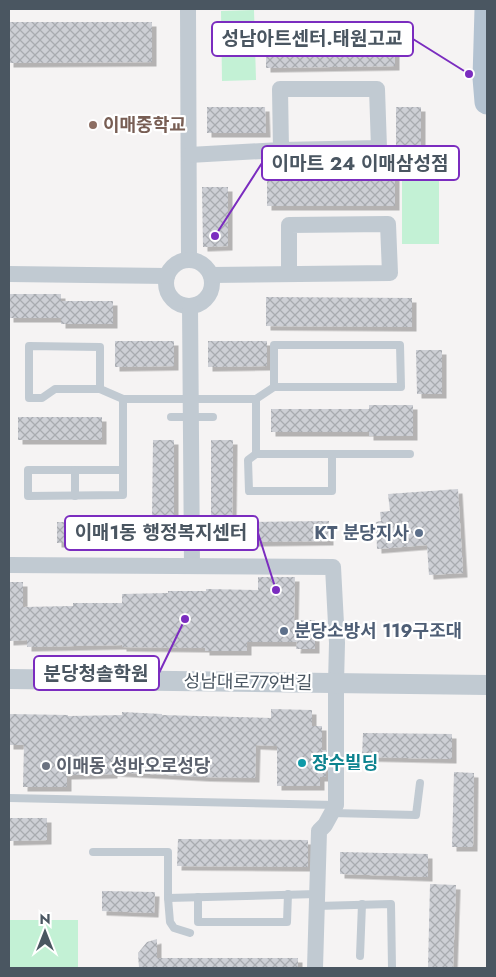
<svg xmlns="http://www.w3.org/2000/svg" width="496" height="977" font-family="Jost,'Noto Sans KR',sans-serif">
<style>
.park{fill:#c3f1d5}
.building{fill:url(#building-cross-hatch);filter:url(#shadow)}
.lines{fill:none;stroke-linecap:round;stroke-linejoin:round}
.service{stroke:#c1cad2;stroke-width:8}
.minor{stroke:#c1cad2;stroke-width:16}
.tertiary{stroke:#c1cad2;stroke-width:20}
.primary{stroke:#b3c2d1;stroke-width:25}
.education-dot{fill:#8d6e63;stroke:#fff;stroke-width:2}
.service-dot{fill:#5c6f8a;stroke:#fff;stroke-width:2}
.culture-dot{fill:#0f9aa8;stroke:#fff;stroke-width:2}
.worship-dot{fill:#6b7280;stroke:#fff;stroke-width:2}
.labels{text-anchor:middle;stroke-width:4.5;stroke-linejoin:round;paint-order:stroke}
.education-label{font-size:18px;font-weight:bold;fill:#785e54;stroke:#fff;text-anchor:start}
.service-label{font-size:18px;font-weight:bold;fill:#4e5e75;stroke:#fff;text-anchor:end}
.street-label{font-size:18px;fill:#4a5661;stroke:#fff}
.culture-label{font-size:18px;font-weight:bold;fill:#0d838f;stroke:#fff;text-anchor:start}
.worship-label{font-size:18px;font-weight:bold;fill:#5b616d;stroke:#fff;text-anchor:start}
.leader{fill:none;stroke:#7b2cbf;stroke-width:2}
.callout-dot{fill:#7b2cbf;stroke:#fff;stroke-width:2}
.callout{fill:#fff;stroke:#7b2cbf;stroke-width:2}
.callout-label{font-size:19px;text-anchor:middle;font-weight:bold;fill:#4a5661}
</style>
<defs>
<pattern id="building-cross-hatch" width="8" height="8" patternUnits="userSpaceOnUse" patternTransform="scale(1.25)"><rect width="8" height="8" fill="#cdcfd5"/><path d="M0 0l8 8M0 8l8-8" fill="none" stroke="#a8abb0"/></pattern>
<filter id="shadow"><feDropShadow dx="4.5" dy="4.5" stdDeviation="0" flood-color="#0004"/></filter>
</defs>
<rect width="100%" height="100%" fill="#f5f3f3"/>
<g class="park">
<polygon points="254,10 256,80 222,81 221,11"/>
<rect x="402" y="167" width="37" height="77"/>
<rect x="9" y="920" width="69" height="48"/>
</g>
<g class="building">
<polygon points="9,22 152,22 152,62 9,63"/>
<polygon points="395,36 395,66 266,68 266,38"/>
<polygon points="207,107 265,107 266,133 207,133"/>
<rect x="396" y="107" width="25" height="56"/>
<rect x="267" y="176" width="128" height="30"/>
<polygon points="202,187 228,187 228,246 203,247"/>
<polygon points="9,294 61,294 61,301 113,301 113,324 61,324 61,318 9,318"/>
<polygon points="266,297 412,298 412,327 266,326"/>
<polygon points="115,341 174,341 174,366 115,367"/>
<polygon points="208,341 267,341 267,366 208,367"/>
<polygon points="416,350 442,350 442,394 417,394"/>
<polygon points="369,405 413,405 413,436 369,436 369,432 271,432 271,409 369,409"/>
<rect x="18" y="417" width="84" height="23"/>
<polygon points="153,440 174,440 174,520 152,520"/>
<polygon points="211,440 233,440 232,520 211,520"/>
<polygon points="458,489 463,573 429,575 427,545 377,549 376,522 381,521 380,512 390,511 388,494"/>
<polygon points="329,521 329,541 247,542 247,522"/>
<rect x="57" y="522" width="81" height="21"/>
<polygon points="258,577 295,577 294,620 315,620 315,649 296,649 297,642 247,642 247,651 205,651 205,648 122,647 122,645 27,647 27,640 9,641 9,582 23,582 23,607 73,606 73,603 122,603 122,594 168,593 168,591 206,591 206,589 258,590"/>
<polygon points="271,709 312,710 312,726 322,726 322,750 326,750 326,777 320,777 320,786 277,786 277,746 256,745 255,778 205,777 113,772 113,774 67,775 67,787 23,787 24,745 9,745 9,714 68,715 68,716 122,715 122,712 162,714 162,715 271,718"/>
<polygon points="363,733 452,734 452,759 362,757"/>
<polygon points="454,772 474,773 473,847 452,847"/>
<polygon points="9,818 47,818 47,840 9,841"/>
<polygon points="178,839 308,840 308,867 177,866"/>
<polygon points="340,852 428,854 428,877 340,874"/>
<polygon points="430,884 456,885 453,968 428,968"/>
<polygon points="102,891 155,892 154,913 102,911"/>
<polygon points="157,939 157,958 298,958 298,968 139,968 138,953 147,942"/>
</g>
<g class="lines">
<g class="service">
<polyline points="100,389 55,389 42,398 29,398 29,346 100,347 100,389 123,399 256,399 274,387 401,387 400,345 274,345 274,387"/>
<polyline points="123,399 123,495 28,496 28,470 123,470"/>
<polyline points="256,399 256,454 248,460 249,491 332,491 332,454"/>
<polyline points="171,417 213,417"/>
<polyline points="256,454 410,454"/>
<polyline points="75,470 75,496"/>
<polyline points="9,798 336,805"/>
<polyline points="332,813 416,815 420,783"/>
<polyline points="93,852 168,852 168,898 317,894"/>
<polyline points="198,897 198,922 287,922 288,894"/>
<polyline points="168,898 170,922 174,928 190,933"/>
<polyline points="317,906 391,904 392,968"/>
<polyline points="360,956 362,904"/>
</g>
<g class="minor">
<polyline points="188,9 189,259"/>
<polyline points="189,155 281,150 379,148 377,89 280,89 281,150"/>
<circle cx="189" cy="283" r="23"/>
<polyline points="9,274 167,276"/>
<polyline points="211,275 390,273 388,224 289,225 289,274"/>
<polyline points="190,306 192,566"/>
<polyline points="9,565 333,567 337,643 336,683 336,805 325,825 319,831 315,968"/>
</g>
<polyline class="tertiary" points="9,679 487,685"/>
<polyline class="primary" points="487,9 485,78 487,102"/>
</g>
<circle class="education-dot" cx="93" cy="125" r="5"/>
<g class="service-dot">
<circle cx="419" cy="533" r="5"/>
<circle cx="284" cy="631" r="5"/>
</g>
<circle class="culture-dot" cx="302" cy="763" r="5"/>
<circle class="worship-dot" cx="46" cy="766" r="5"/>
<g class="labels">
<g class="education-label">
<text x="103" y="131">이매중학교</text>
</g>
<g class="service-label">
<text x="409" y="539">KT 분당지사</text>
<text x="294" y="637" text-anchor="start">분당소방서 119구조대</text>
</g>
<g class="street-label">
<text transform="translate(248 682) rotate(1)" y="6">성남대로779번길</text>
</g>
<g class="culture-label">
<text x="312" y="769">장수빌딩</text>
</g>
<g class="worship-label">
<text x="56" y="772">이매동 성바오로성당</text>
</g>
</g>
<path class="leader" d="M469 74L413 39M215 236L262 163M276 590L258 533M185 619L159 673"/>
<g class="callout-dot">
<circle cx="469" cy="74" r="5"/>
<circle cx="215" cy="236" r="5"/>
<circle cx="276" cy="590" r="5"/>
<circle cx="185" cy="619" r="5"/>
</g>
<g class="callout">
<rect x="212" y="22" width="201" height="34" rx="5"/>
<rect x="262" y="146" width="197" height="34" rx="5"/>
<rect x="65" y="516" width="193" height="34" rx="5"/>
<rect x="34" y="656" width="125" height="34" rx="5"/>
</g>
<g class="callout-label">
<text x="312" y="45">성남아트센터.태원고교</text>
<text x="360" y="170">이마트 24 이매삼성점</text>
<text x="161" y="539">이매1동 행정복지센터</text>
<text x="96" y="680">분당청솔학원</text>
</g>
<rect width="496" height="977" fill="none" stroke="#4a5661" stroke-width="20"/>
<g transform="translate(45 932)" stroke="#ffffff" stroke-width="4" paint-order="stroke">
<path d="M0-4L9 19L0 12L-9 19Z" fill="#4a5661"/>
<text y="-8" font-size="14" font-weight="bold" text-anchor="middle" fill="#4a5661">N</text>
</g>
</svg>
